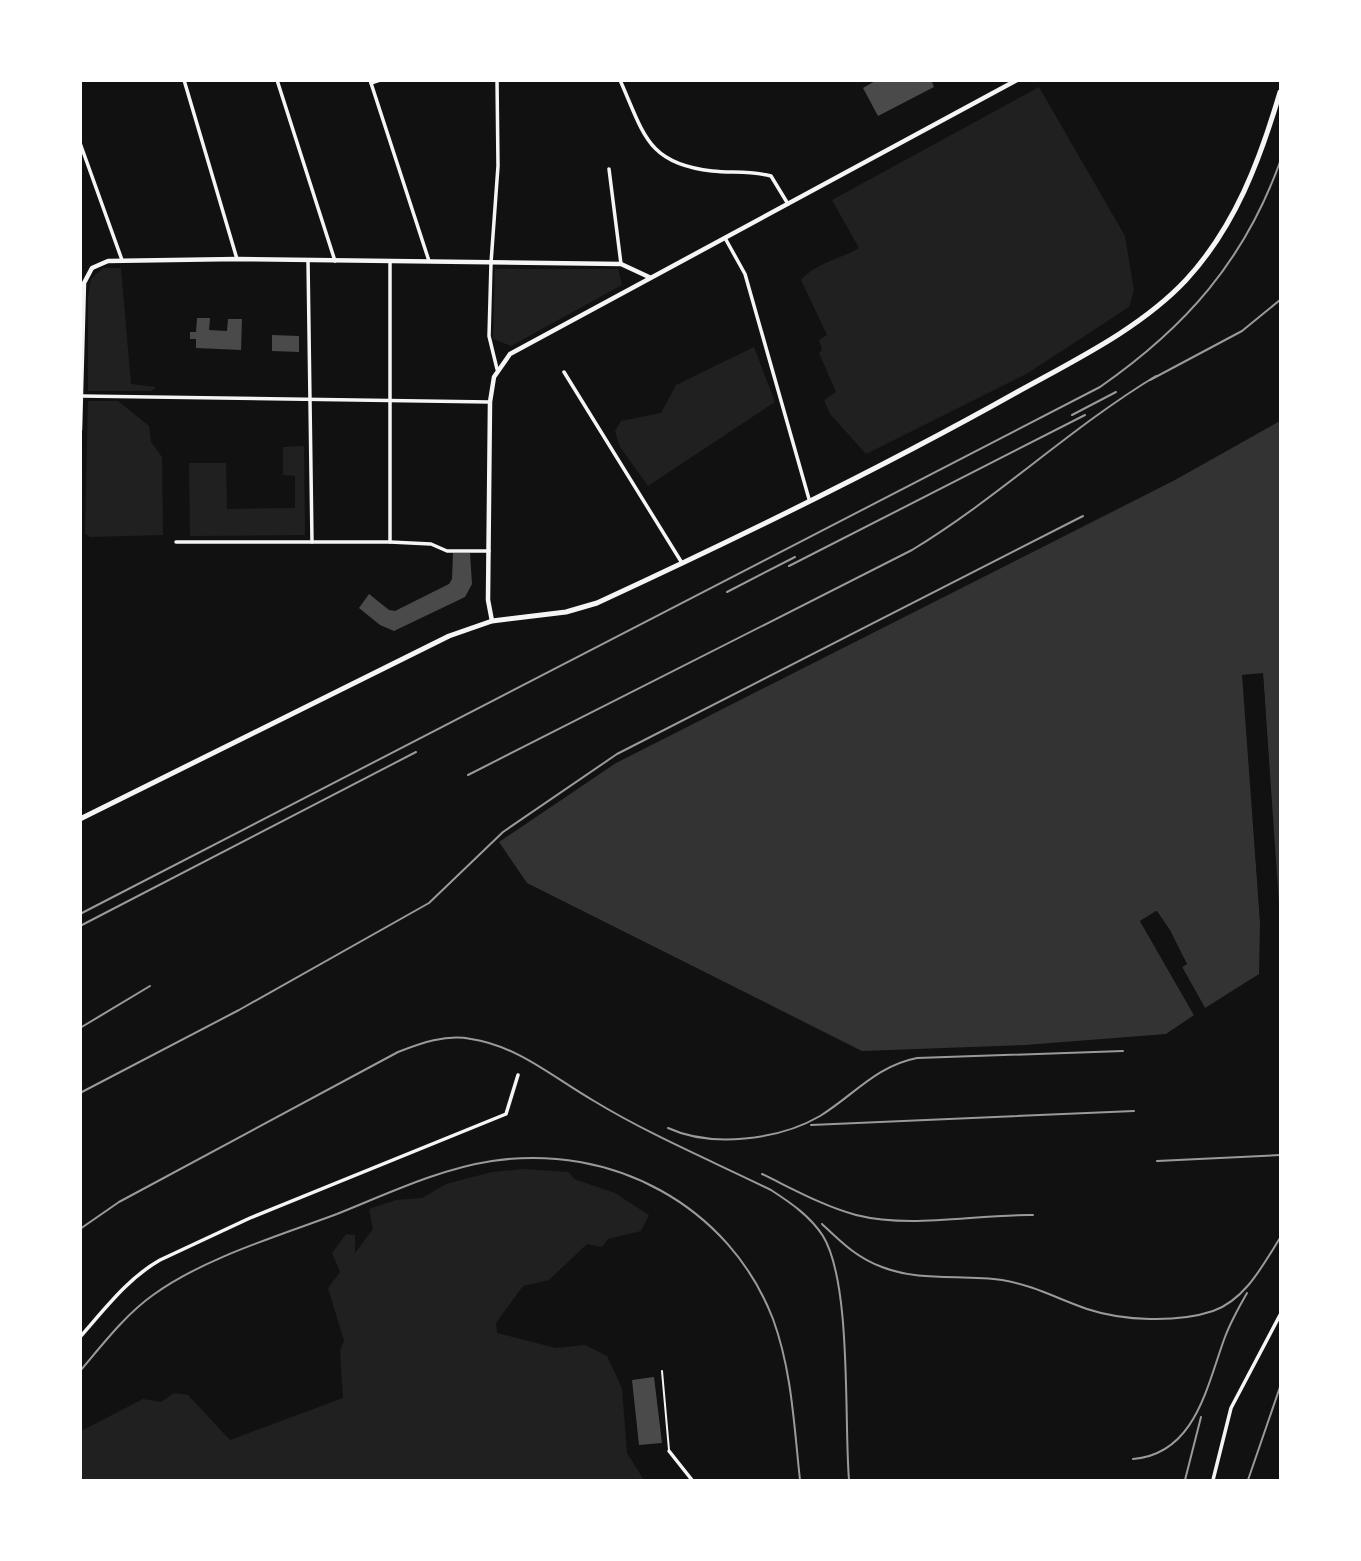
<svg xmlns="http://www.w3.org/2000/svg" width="1361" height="1561" font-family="'Times New Roman',serif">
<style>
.green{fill:#202020}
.water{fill:#333}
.pier{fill:#111}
.building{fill:#4a4a4a}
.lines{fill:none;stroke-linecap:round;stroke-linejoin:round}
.service{stroke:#f5f5f5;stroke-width:2}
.minor{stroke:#f5f5f5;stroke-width:3.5}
.tertiary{stroke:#f5f5f5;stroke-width:3.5}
.secondary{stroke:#f5f5f5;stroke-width:4.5}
.primary{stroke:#f5f5f5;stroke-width:5}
.rail{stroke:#9a9a9a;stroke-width:2}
</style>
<rect width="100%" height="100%" fill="#111"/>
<g class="green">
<path d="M1039,87l86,149 9,54 -5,17 -101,66 -162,81 -36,-40 -6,-14 12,-8 -17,-39 3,-3 -3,-10 8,-5 -26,-55c13,-16 39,-21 58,-32l-27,-48z"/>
<polygon points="103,268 121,268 131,384 156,387 152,391 88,391 88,298 91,279"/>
<polygon points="495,269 618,269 622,285 511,346 493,339"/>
<polygon points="754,347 775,402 648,486 620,447 615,431 621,421 661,413 676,385"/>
<polygon points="88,401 118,401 149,426 151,442 162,457 163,535 90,537 85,533"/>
<polygon points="304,446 305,535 190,536 189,463 226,463 227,509 295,508 295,476 283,475 283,447"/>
<polygon points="523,1169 569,1172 574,1179 615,1193 649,1215 641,1231 608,1239 602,1247 587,1244 549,1280 523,1286 496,1323 497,1333 556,1348 585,1345 607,1356 622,1388 627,1453 644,1480 81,1480 81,1431 143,1399 161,1402 174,1393 188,1395 230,1440 343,1398 340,1350 344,1341 328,1288 340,1272 332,1253 346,1234 355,1235 355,1253 373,1229 369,1209 396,1200 422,1198 446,1184 492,1172"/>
</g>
<polygon class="water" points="1280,421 1280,918 1263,674 1243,675 1260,921 1259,974 1205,1008 1182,967 1187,964 1156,911 1140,921 1194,1015 1166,1034 1025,1045 862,1051 527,883 499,842 616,763 1175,480"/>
<g class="pier">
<polygon points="1263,673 1279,919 1276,919 1259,677 1246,678 1263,921 1260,921 1242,675"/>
<polygon points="1157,911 1170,930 1187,964 1182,967 1205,1008 1202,1010 1178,968 1182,963 1164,926 1155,916 1145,922 1197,1013 1194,1015 1140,921"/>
</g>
<g class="building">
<polygon points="877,80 931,80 934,87 878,116 863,88"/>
<polygon points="197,318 210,318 209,330 227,331 228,319 242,319 241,350 196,348 196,339 190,339 190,332 196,332"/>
<polygon points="272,335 299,336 299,352 272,351"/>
<polygon points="453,553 470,553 472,584 465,597 394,631 380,625 359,608 369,594 389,610 395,611 449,584 452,579"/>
<polygon points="654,1377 662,1443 639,1445 632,1380"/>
</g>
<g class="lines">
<polyline class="service" points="662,1371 669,1450"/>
<g class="minor">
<polyline points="184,80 237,259"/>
<polyline points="277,80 335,261"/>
<polyline points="370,80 429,261"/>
<path d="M620,80c24,54 27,84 92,91 20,2 40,0 59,5l17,28"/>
<polyline points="371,83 380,80"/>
<polyline points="80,143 122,260"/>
<polyline points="609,169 621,264"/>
<polyline points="725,238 745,274 809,499"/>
<polyline points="308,260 312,542"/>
<polyline points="491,263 498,166 497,80"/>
<polyline points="564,372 682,563"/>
<polyline points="176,542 390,542 431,544 447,551 489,551"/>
<polyline points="390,542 390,261"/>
<path d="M80,1337c24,-27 48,-59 80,-77l90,-42 256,-104 12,-39"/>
<polyline points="669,1451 692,1480"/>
<polyline points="1213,1480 1231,1408 1280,1315"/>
</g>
<g class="tertiary">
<polyline points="491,263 489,336 497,369"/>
<polyline points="81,396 490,402"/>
</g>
<g class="secondary">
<polyline points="80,430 84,283 92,268 108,261 237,259 621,264 649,277"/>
<polyline points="492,621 488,600 490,402 494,377 510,354 1017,80"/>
</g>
<path class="primary" d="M80,819l369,-183 43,-15 74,-9 31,-9c143,-66 285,-135 422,-212 56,-31 122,-63 167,-111 49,-53 74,-120 94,-188"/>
<g class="rail">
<polyline points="1150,380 1242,331 1280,300"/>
<polyline points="1072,415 1116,392"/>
<polyline points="789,566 1085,415"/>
<polyline points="727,592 795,557"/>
<path d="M468,775l444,-225c86,-52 158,-122 244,-174"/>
<path d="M80,914l1020,-527c86,-60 144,-126 180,-225"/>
<polyline points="80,926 416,752"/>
<polyline points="80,1028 150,986"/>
<polyline points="80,1093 239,1010 429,903 503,832 617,754 1083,516"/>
<polyline points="811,1125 1134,1111"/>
<path d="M668,1128c43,20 111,12 152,-12 34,-21 56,-50 97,-58l206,-7"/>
<polyline points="1157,1161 1280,1155"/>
<path d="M762,1174c31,15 61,32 94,41 56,14 119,-1 177,0"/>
<path d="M822,1224c19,18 35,34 60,43 38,15 80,7 120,13 31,5 56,19 85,29 36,12 90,14 126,2 32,-11 50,-46 67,-73"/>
<path d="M80,1229l39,-27 279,-150c23,-9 48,-18 73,-13 47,7 83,39 123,62 56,34 118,60 177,89 20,13 39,26 52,46 29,48 21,184 26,244"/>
<path d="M80,1371c23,-27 45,-56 73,-76 51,-37 125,-59 184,-81 50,-20 102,-45 155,-53 119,-18 237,44 281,158 19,52 21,107 27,161"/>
<path d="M1133,1459c63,-5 74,-74 92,-122 6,-16 14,-30 22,-44"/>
<polyline points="1185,1480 1201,1417"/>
<polyline points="1248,1480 1280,1387"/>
</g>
</g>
<rect width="1361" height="1561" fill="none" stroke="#ffffff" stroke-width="164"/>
</svg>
